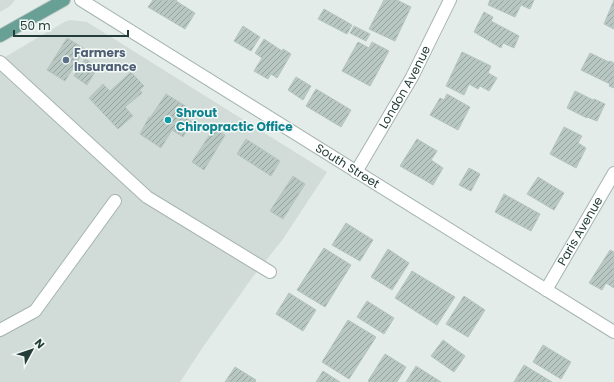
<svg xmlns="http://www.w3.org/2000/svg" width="614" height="382" font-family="Poppins,sans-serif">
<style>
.built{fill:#d1dcd8}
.building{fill:url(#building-hatch);stroke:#b5c5c0}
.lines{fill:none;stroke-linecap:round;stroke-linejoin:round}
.minor-casing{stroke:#a6b4b0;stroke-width:14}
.major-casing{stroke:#c1c9c7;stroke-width:14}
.minor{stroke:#fff;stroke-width:12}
.major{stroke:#69a096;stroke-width:12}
.service-dot{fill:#5c6f8a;stroke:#f3f9f6;stroke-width:1.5}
.culture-dot{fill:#0f9aa8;stroke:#f3f9f6;stroke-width:1.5}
.labels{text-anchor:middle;stroke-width:3;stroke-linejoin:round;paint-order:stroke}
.service-label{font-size:12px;font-weight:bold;fill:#4e5e75;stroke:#f3f9f6;text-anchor:start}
.street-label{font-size:12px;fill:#233d38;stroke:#f3f9f6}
.culture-label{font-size:12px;font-weight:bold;fill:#0d838f;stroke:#f3f9f6;text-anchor:start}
</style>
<defs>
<pattern id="building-hatch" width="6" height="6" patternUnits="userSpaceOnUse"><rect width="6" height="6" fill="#b8c7c2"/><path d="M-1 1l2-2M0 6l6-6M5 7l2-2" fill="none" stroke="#95a39f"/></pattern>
</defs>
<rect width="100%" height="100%" fill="#e3ece9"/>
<g class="built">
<polygon points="0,0 15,0 10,6 0,12"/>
<polygon points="71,20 87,22 327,172 283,239 252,278 203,347 180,382 0,382 0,60 66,21"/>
</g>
<g class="building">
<polygon points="153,0 177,0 176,1 195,13 185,29 148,7"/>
<polygon points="384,0 397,0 411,7 395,41 369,29"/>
<polygon points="490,0 534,0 530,9 521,5 515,17 488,5"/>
<polygon points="614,0 614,29 604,24"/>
<polygon points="324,9 352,25 347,34 318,19"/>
<polygon points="484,12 493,17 491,21 519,36 514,48 503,43 501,48 474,32"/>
<polygon points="243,26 260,37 251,51 234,41"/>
<polygon points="354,26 370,34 366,41 350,33"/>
<polygon points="67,38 85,49 65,81 47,70"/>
<polygon points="264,39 282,51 283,49 291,54 277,78 271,74 268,79 254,71 262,58 255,53"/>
<polygon points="358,42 369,48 372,42 389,51 370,86 342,71"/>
<polygon points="462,52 491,66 488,73 497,78 489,91 480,86 478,89 469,84 464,95 446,86"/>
<polygon points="590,53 609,62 610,61 614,63 614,88 609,86 610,84 581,70"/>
<polygon points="85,59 98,67 87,85 74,76"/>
<polygon points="131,72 144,86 140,90 142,93 125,107 133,116 118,129 89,98 103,84 110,91"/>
<polygon points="296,77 311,86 303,100 288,90"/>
<polygon points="316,89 351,110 341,127 306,106"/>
<polygon points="575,91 593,100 594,99 605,104 597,121 587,117 587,118 567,108"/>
<polygon points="166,94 187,107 182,115 192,122 183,137 172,130 161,148 140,134 149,117 150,118"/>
<polygon points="447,94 470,107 458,130 430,115 440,98 444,100"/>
<polygon points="564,127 582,136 578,143 586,148 576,168 550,154"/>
<polygon points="214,128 225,135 204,170 192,162"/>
<polygon points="246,139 280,161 271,176 237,154"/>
<polygon points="417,139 437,151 431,160 443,168 433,185 400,166"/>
<polygon points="469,168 480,174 471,191 459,185"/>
<polygon points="293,176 305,184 283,219 270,211"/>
<polygon points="538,177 564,193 554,210 527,194"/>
<polygon points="504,194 540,214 531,231 495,212"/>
<polygon points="346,223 373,240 360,261 332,245"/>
<polygon points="324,248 351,265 325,307 297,290"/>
<polygon points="388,249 409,263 392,290 371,277"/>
<polygon points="610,250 614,252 614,288 606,283 602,290 589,283"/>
<polygon points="412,271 455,297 437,325 395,298"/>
<polygon points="289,293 316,310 303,331 276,314"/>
<polygon points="464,296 485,310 468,337 446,324"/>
<polygon points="367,301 394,318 384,334 357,317"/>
<polygon points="348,320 376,337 349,379 322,362"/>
<polygon points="443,340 465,356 454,372 431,356"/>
<polygon points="543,345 571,362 561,379 533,362"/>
<polygon points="385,354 406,367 397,382 370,382 368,381"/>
<polygon points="524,365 552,382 514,382"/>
<polygon points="416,366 441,382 406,382"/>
<polygon points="235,367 256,380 255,382 225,382"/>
<polygon points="323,371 340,382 316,382"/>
</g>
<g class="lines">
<defs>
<g id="minor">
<path id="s1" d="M81,0l533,332"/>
<polyline points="0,62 147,197 270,272"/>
<path id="s2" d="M356,172l56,-95 38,-77"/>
<path id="s3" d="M546,290l68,-117"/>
<polyline points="0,330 35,311 115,201"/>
</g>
<polyline id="major" points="0,36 64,0"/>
</defs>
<use href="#minor" class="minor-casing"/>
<use href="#major" class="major-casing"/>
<use href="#minor" class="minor"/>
<use href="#major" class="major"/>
</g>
<circle class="service-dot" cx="66" cy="60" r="4"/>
<circle class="culture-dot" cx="168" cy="120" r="4"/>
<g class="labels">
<g class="service-label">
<text x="74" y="57">Farmers<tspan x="74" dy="14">Insurance</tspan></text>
</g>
<g class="street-label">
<text dy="4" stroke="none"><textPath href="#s2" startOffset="98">London Avenue</textPath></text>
<text dy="4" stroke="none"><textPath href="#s1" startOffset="314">South Street</textPath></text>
<text dy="4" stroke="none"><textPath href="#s3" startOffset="68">Paris Avenue</textPath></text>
</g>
<g class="culture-label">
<text x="176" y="117">Shrout<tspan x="176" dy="14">Chiropractic Office</tspan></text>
</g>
</g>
<g transform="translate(32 350) rotate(50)" stroke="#f3f9f6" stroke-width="3" paint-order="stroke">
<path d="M0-3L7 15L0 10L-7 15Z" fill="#233d38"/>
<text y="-6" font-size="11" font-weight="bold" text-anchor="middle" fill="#233d38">N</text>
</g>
<path d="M14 30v6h114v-6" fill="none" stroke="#233d38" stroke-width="2"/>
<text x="20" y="30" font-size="12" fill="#233d38" stroke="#f3f9f6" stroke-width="3" paint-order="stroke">50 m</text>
</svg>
